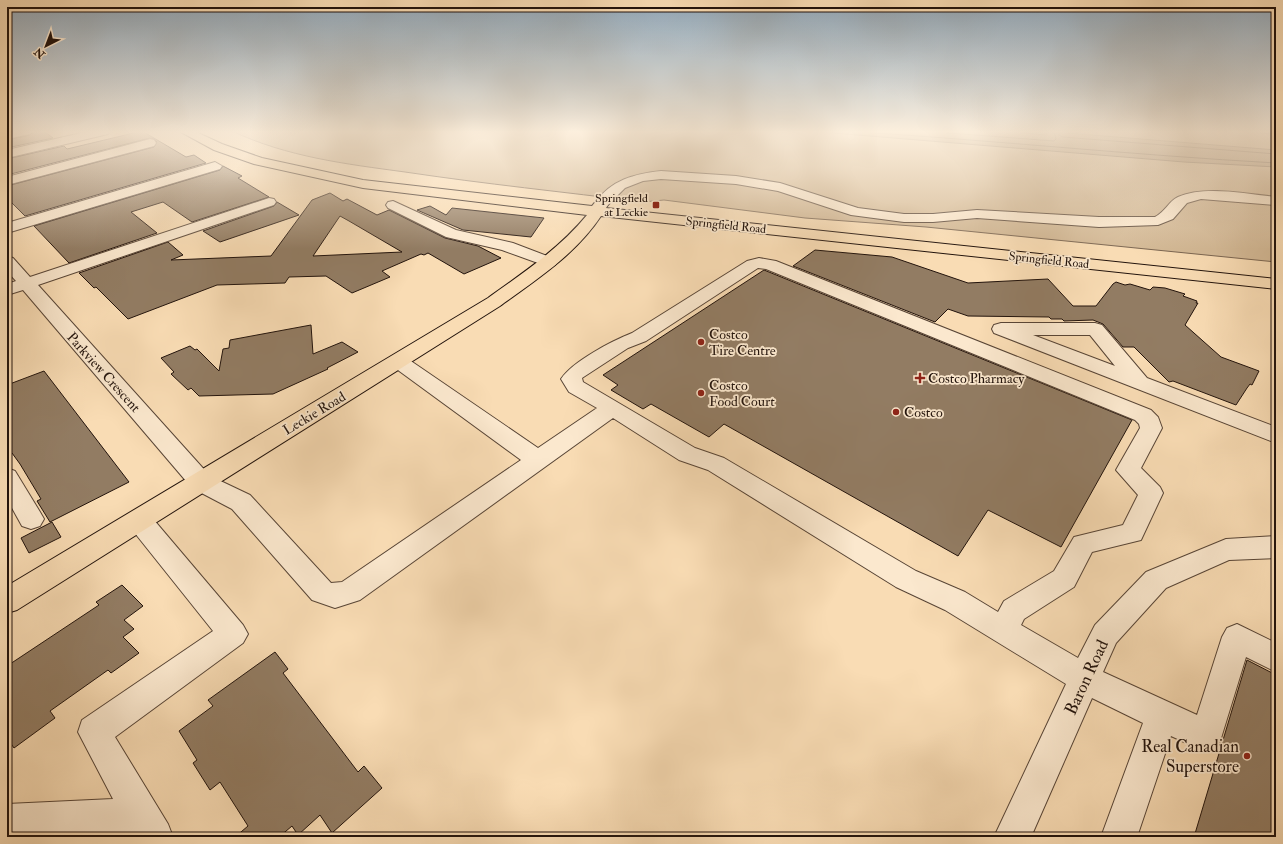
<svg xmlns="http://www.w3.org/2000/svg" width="1283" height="844" font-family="'IM FELL Double Pica',serif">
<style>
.green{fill:#d4ba97;stroke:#7b6652}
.water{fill:#b0987b;stroke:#77634f}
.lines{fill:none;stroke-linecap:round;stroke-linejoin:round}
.shore{stroke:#695644;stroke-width:1}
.stream{stroke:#77634f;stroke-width:3.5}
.building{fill:#927c63;stroke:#22130c;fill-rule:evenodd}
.minor-casing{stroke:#584536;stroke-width:2}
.major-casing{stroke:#22130c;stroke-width:2}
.minor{fill:#fbe8ce;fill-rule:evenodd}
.major{fill:#f9dcb4;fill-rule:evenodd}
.poi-dot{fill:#8f2418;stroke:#fbe8ce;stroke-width:1.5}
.labels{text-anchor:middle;stroke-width:3.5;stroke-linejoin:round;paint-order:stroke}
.far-poi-label{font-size:12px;fill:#22130c;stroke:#fbe8ce;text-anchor:end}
.far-street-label{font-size:12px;fill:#22130c;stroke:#fbe8ce}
.poi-label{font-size:14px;fill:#22130c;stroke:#fbe8ce;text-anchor:start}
.street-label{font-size:14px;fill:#22130c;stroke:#fbe8ce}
.near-street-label{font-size:17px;fill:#22130c;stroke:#fbe8ce}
.near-poi-label{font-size:17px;fill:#22130c;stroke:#fbe8ce;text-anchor:end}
</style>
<rect width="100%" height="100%" fill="#f9dcb4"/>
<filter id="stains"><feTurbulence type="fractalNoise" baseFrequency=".005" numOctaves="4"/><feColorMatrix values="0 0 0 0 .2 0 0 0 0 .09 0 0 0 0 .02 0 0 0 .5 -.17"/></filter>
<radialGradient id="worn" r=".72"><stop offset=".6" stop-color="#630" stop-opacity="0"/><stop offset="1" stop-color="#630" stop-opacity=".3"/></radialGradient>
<path class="green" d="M232,131h1044v131l-350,-35 -121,-9 -141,-18 -21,2c-79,-10 -158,-18 -238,-30 -59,-8 -118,-15 -173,-41z"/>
<polygon class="water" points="809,131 1043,131 1276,150 1276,167 1184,162"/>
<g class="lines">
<g class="shore">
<path d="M846,131c144,9 286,24 430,32"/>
<polyline points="923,131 1054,141 1056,139 1054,131"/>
<polyline points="1003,131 1046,135 1048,131"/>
<polyline points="1059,131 1059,135 1063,137 1276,154"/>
</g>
<polyline class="stream" points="1251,131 1276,133"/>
</g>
<g class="building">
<polygon points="44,131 53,138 7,148 7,140 30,135 33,132"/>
<polygon points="142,131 186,157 194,155 206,163 25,216 7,198 7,186 154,147 157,142 154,139 150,138 7,175 7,159 64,146 67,149"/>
<polygon points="223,166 242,176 238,178 269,197 192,222 163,202 131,212 157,233 69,263 34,226 220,170"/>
<path d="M330,193l13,8 4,-2 30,16 12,-5 56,28 33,8 23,12 -37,16 -36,-21 -4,2 -3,-1 -39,17 8,6 -38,16 -26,-17 -37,1 -4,6 -68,2 -89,34 -32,-32 -2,1 -15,-15 89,-31 15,13 -12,5 100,-4 41,-56zM340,216l9,5 53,31 -89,4z"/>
<polygon points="277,202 299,215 220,242 203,231 274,206"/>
<polygon points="430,206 446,215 452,208 544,218 531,237 463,230 417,210"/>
<polygon points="815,250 892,257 968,283 1048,279 1073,306 1096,306 1113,284 1116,282 1125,285 1130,284 1150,290 1153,287 1165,288 1185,294 1183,296 1197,301 1196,303 1198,303 1185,325 1221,357 1259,371 1252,385 1250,384 1247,388 1236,405 1173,381 1169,382 1134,347 1123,347 1103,324 1093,320 1064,321 1062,319 1051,319 1049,317 968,316 948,309 935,322 793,266"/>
<polygon points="764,270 1132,420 1061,547 988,510 958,556 724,424 709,437 651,404 643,409 611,390 618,385 603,375"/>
<polygon points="311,325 313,354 342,342 358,352 327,368 328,369 273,394 199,396 191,388 188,390 171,374 174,372 161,358 190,346 195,350 197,349 219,371 223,349 229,348 230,340"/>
<polygon points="44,371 129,482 50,522 37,501 41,499 20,464 12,453 7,455 7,385"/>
<polygon points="52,522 61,537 29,553 21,538"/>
<polygon points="122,585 143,606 124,620 134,629 123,637 139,653 111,673 108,670 50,711 55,718 14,748 7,738 7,666 99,605 96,602"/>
<polygon points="275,652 288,669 283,673 358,772 364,766 382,788 332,833 320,815 298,835 292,826 279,837 235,837 248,826 220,782 210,790 193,763 197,760 179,731 213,706 208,700"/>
<polygon points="1247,660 1276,675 1276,837 1194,837"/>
</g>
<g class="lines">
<defs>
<g id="minor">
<polygon points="7,131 32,131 30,134 7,139"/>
<polygon points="90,131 110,131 108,134 7,158 7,150"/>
<polygon points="150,139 154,140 156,143 154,146 7,185 7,177"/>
<polygon points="215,162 222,166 220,169 7,233 7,223"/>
<path d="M661,171l75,5 44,7 78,25 46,6h29l44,-4 122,7h56c10,-5 14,-16 23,-20 26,-12 70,-3 98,0v8l-75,-6 -14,4 -14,16 -15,6 -59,2 -122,-9 -44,4h-29l-53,-7 -73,-24 -42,-7 -75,-5 -18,2 -18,7 -18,18h-10l-2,-3c16,-23 39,-29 66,-32z"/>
<path d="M269,198l5,1 2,3 -2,3 -236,80 172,191 40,19 81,88 11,-1 179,-122 -130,-95 -3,-4 3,-4 7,-2 7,2 133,91 59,-40 -28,-16 -8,-13c12,-18 51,-38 71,-46l115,-72 12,-3 17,3 375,149 7,7 4,11 -21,40 19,19 3,6 -22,47 -49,12 -18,35 -50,32 -3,6 57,33 17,-33 51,-53 80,-33 50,-3v22l-47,2 -63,28 -50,55 -13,29 94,43 25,-78 5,-9 10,-4 39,19v29l-30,-15 -28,91 -12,4 -35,-16 -34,101h-36l42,-114 -51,-25 -61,139h-37l72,-153 -121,-74 -49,-23 -188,-117 -29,-10 -66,-42 -253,182 -25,8 -23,-8 -80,-91 -40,-21 -169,-198 -16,5v-11l9,-3 -9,-10v-15l6,2 17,19zM758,268l8,1 369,151 4,4 1,4 -24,42 22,25 -15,30 -49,12 -20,34 -50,30 -6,11 -33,-20 -49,-21 -192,-113 -29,-10 -112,-66 -1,-4 46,-30 18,-7z"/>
<polygon points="393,201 456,230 513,243 555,259 557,262 555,265 549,267 502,250 446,237 388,208 386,205 388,202"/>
<path d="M1001,323h94l7,2 45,53 129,49v16l-282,-110 -2,-4 2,-4zM1033,335h57l25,31z"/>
<polygon points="7,468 15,471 40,512 44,519 40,526 31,529 22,526 7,499"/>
<polygon points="139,510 148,513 243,625 248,634 243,643 115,737 168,824 173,837 135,837 133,833 63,837 7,837 7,804 113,799 78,732 82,720 213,631 130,527 126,520 130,513"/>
</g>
<path id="major" d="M179,131h15l28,13 40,14 101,22 229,26 5,-6h10l2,3 -3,5 670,71v10l-675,-73c-25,38 -65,64 -101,90l-483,304 -10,3v-27l481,-288c35,-25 71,-49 99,-83l-224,-27 -109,-24 -40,-14z"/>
</defs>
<use href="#minor" class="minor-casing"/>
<use href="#major" class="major-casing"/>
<use href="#minor" class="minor"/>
<use href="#major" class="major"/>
</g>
<linearGradient id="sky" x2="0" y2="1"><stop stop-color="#91a9bc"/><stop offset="0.53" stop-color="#fcefdd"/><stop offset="1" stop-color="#fcefdd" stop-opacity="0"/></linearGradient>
<rect width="1283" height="249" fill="url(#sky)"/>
<g class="poi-dot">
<rect x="652" y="201" width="8" height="8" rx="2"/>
<circle cx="701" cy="342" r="4"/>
<path d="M918 372h4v4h4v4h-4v4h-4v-4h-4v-4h4z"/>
<circle cx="701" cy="393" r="4"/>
<circle cx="896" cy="412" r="4"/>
<circle cx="1247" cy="756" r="4"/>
</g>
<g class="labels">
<g class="far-poi-label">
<text x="648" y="202">Springfield<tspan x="648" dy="14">at Leckie</tspan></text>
</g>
<g class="far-street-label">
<text transform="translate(726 225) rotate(6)" y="4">Springfield Road</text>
<text transform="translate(1049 260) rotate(6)" y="4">Springfield Road</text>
</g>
<g class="poi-label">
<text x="709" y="339">Costco<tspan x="709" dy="16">Tire Centre</tspan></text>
<text x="928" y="383">Costco Pharmacy</text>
<text x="709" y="390">Costco<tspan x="709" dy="16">Food Court</tspan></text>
<text x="904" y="417">Costco</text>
</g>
<g class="street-label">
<text transform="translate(104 372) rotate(48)" y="5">Parkview Crescent</text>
<text transform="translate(314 413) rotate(-31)" y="5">Leckie Road</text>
</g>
<g class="near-street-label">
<text transform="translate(1086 677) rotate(-65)" y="6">Baron Road</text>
</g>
<g class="near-poi-label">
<text x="1239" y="752">Real Canadian<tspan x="1239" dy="20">Superstore</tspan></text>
</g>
</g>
<rect width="1283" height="844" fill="none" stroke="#f9dcb4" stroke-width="24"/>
<rect x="8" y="8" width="1267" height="828" fill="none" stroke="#22130c" stroke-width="2"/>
<rect x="12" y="12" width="1259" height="820" fill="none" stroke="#22130c"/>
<g transform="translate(46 46) rotate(222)" stroke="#fbe8ce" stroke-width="3" paint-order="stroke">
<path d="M0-3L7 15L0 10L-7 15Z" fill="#22130c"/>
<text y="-6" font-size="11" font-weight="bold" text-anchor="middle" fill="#22130c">N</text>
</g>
<rect width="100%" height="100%" filter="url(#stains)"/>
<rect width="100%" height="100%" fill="url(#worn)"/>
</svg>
